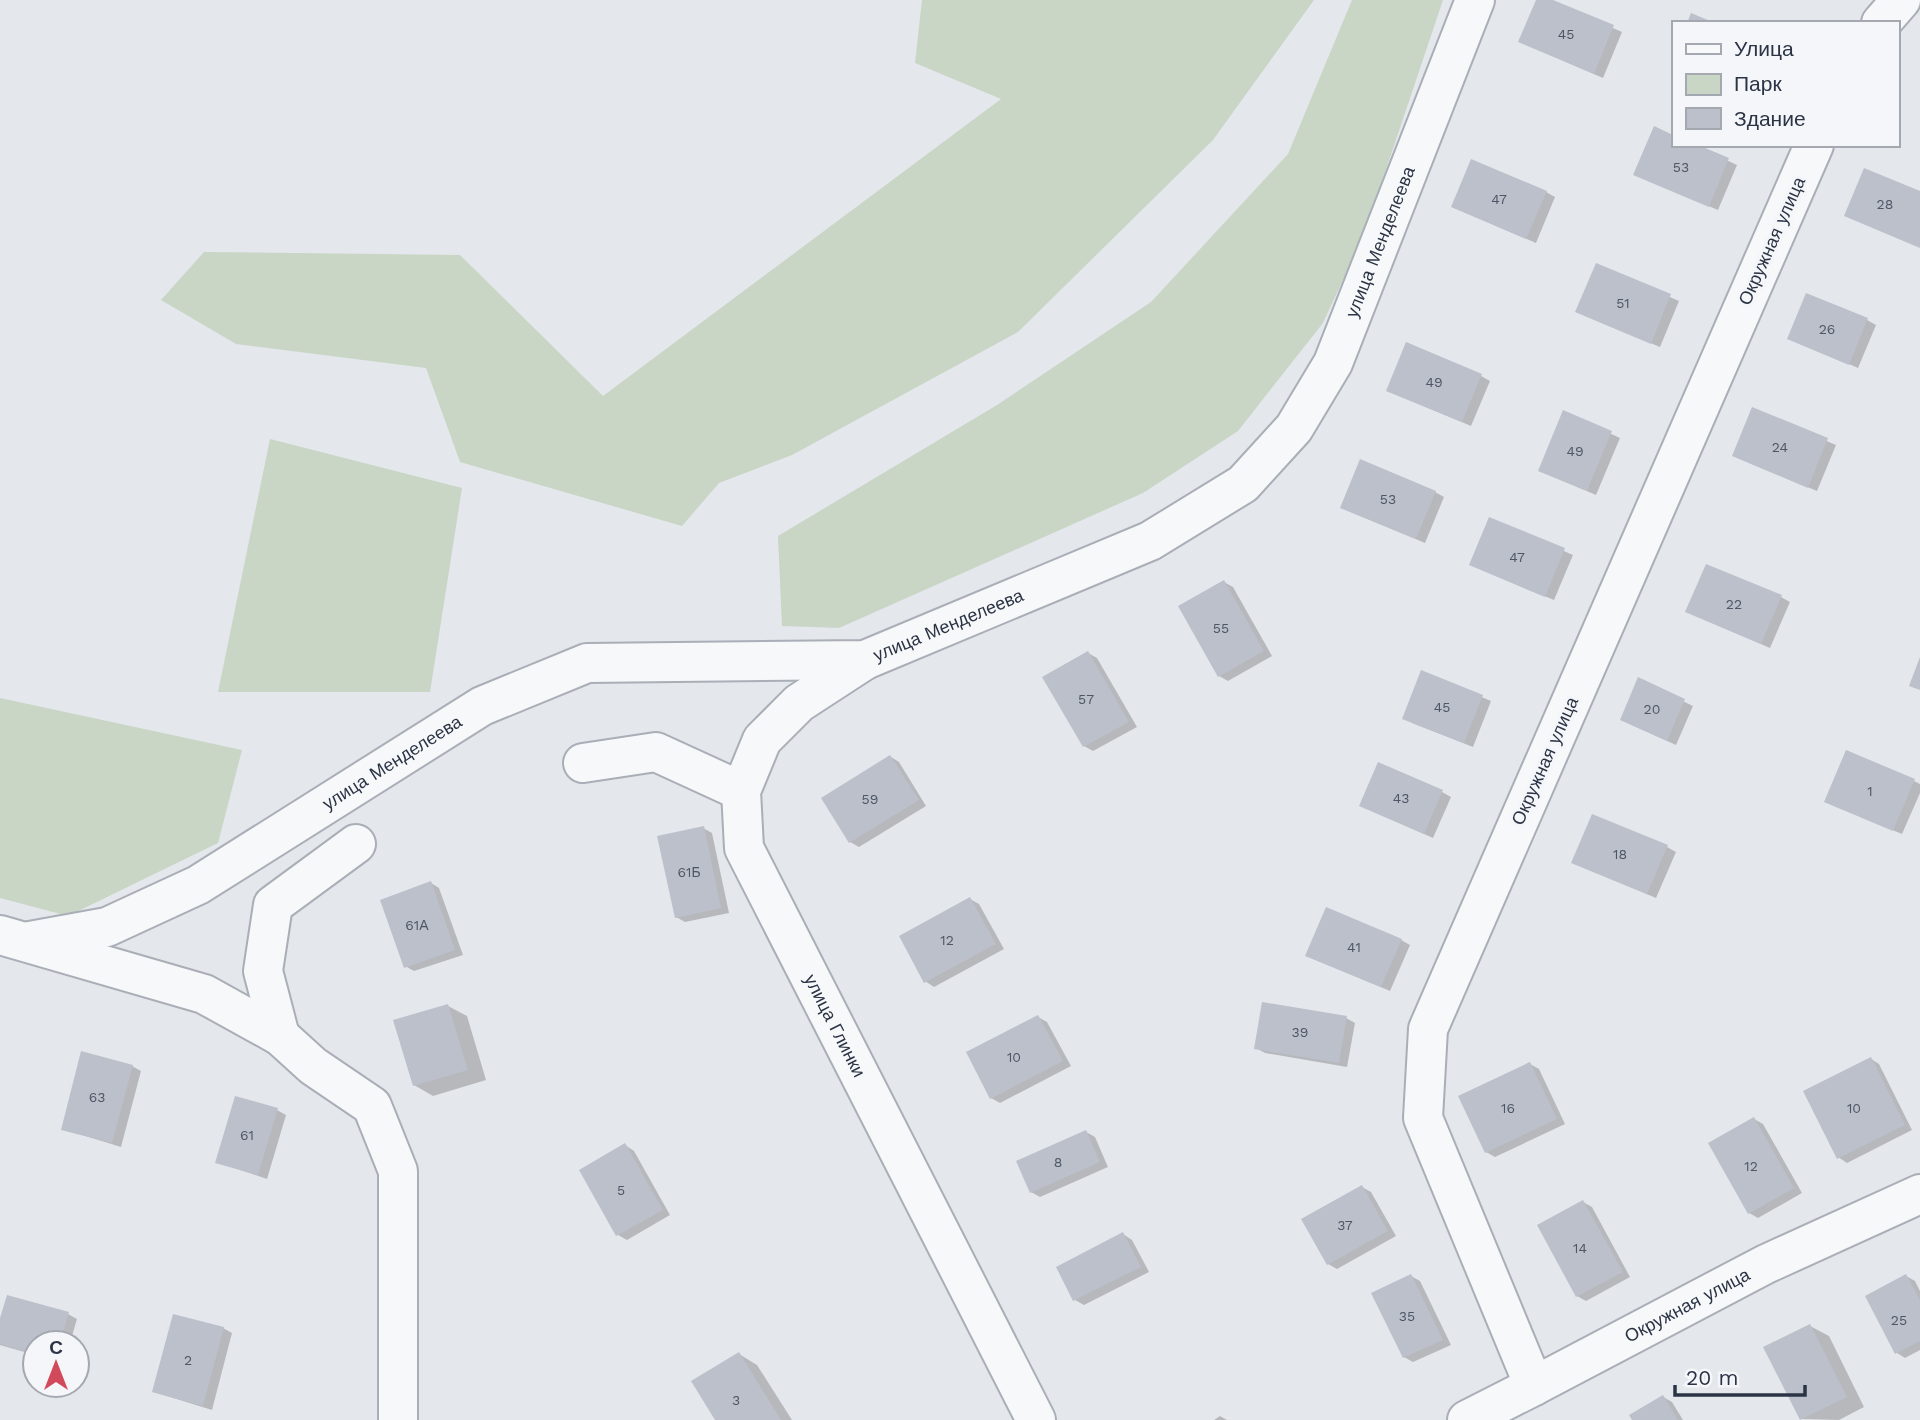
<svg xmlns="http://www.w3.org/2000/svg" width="1920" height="1420" font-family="'Work Sans',sans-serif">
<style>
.green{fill:#c9d6c5}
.shadow{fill:#0003}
.building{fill:#bbc0ca}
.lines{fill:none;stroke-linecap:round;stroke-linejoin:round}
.minor-casing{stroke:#a9aeb7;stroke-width:42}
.minor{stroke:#f7f8fa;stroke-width:38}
.labels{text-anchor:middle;stroke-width:7;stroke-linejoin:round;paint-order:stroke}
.number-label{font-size:14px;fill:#4f5766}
.street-label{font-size:18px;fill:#2b3445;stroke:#f4f6f9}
</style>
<rect width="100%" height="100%" fill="#e4e7ec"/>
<g class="green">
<polygon points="922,0 1314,0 1213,140 1018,332 792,455 719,483 682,526 460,462 426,368 236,344 161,300 204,252 460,255 603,396 1001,99 915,63"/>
<polygon points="1352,0 1443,0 1365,232 1323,323 1238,431 1143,493 839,628 782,626 778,536 997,405 1151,302 1288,154"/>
<polygon points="270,439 462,488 430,692 218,692"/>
<polygon points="0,698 242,750 218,843 68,916 0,898"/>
</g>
<g class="shadow">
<polygon points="1538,0 1548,0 1622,32 1603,78 1520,42"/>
<polygon points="1655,129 1673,137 1673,145 1694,145 1737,165 1718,210 1644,179"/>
<polygon points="1546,192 1555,197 1536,243 1453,207"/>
<polygon points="1597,266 1679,301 1660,347 1586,316"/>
<polygon points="1867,320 1876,325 1858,368 1789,338"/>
<polygon points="1481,376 1490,381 1471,426 1397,395"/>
<polygon points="1753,410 1836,445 1817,491 1743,460"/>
<polygon points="1564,412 1620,438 1596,495 1549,475"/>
<polygon points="1435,492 1444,497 1425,543 1351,512"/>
<polygon points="1490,519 1573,555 1554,600 1480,569"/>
<polygon points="1224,582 1233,587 1272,656 1228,681 1219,676"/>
<polygon points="1781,597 1790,602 1770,648 1696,616"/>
<polygon points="1088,653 1097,658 1137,727 1093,751 1084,746"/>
<polygon points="1422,672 1491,701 1473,747 1412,723"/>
<polygon points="1639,680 1693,706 1676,745 1630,724"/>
<polygon points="891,757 899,762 926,806 859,847 850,842"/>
<polygon points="1914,781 1920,784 1920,793 1902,834 1835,806"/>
<polygon points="1442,792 1451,797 1433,838 1370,810"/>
<polygon points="703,828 712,833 729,913 685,922 676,917"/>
<polygon points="1667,847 1676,852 1656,898 1582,867"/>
<polygon points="431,883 439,888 463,955 414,971 405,966"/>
<polygon points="970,899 979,904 1004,949 934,987 925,981"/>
<polygon points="1401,940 1410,945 1390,991 1316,960"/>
<polygon points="448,1006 467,1016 486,1080 433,1096 414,1085"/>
<polygon points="1038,1017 1047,1022 1071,1066 1000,1103 991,1098"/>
<polygon points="1346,1018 1355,1023 1347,1067 1265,1053 1256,1048"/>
<polygon points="1871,1059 1879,1064 1912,1130 1847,1163 1838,1157"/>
<polygon points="1530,1064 1539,1069 1565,1124 1495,1157 1486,1152"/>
<polygon points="132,1066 141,1071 121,1147 63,1129"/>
<polygon points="277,1110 286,1115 267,1179 217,1162"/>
<polygon points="1754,1119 1763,1124 1802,1193 1758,1218 1749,1213"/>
<polygon points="1086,1132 1095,1137 1108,1167 1040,1197 1031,1192"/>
<polygon points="625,1145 634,1151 670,1215 627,1240 618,1235"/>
<polygon points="1362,1187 1371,1192 1396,1236 1337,1269 1328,1264"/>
<polygon points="1583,1202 1592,1207 1630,1277 1586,1301 1577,1296"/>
<polygon points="1123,1234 1132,1240 1149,1272 1084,1305 1075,1300"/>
<polygon points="1411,1276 1420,1281 1451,1345 1413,1362 1404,1357"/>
<polygon points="1906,1276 1915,1281 1920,1291 1920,1350 1905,1358 1897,1353"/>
<polygon points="68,1314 77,1319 70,1343 35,1343 35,1355 0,1345 0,1324"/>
<polygon points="1810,1326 1829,1336 1864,1407 1839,1420 1801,1419"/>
<polygon points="223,1328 232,1333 212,1410 154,1392"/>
<polygon points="739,1354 757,1365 792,1420 717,1420"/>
<polygon points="1663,1397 1672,1402 1683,1420 1634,1420"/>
<polygon points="1220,1416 1227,1420 1214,1420"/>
</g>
<g class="building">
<polygon points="1536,0 1553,0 1614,25 1594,74 1518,42"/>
<polygon points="1691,13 1715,23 1687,23"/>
<polygon points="1654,126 1673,135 1673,145 1698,145 1729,158 1709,207 1633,175"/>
<polygon points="1471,159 1547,191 1526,239 1451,207"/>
<polygon points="1864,168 1920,191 1920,248 1844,216"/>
<polygon points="1596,263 1671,294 1651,344 1575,312"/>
<polygon points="1806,293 1868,318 1849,365 1787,339"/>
<polygon points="1406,342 1482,374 1462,422 1386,391"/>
<polygon points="1752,407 1828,438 1808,488 1732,456"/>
<polygon points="1563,410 1612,431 1587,491 1538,471"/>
<polygon points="1360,459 1436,491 1416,539 1340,508"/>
<polygon points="1489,517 1565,548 1545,597 1469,565"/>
<polygon points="1706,564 1782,595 1761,644 1685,612"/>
<polygon points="1224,580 1264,651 1218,677 1178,606"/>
<polygon points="1088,651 1129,722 1083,747 1042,677"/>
<polygon points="1920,657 1920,690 1909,686"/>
<polygon points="1421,670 1483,695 1464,743 1402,719"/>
<polygon points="1638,677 1685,699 1667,741 1620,720"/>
<polygon points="1846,750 1915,779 1893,831 1824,802"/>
<polygon points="890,755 919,800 849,843 821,798"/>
<polygon points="1378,762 1443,790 1424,834 1359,806"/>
<polygon points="1592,814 1668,845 1647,894 1571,863"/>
<polygon points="704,826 721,908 675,918 657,836"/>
<polygon points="431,881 455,950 404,968 380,900"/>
<polygon points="970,897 996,944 924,983 899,936"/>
<polygon points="1326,907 1402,939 1381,987 1305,956"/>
<polygon points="1262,1002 1347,1016 1339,1063 1254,1049"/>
<polygon points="448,1004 468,1070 413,1086 393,1020"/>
<polygon points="1038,1015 1063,1061 990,1099 966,1052"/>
<polygon points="81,1051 133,1065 112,1143 61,1130"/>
<polygon points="1871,1057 1905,1125 1837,1159 1803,1091"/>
<polygon points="1530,1062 1557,1119 1485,1153 1458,1096"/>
<polygon points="235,1096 278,1108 258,1175 215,1163"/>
<polygon points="1754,1117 1794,1188 1748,1214 1708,1143"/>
<polygon points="1086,1130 1100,1162 1030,1193 1016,1161"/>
<polygon points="625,1143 663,1210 616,1236 579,1170"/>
<polygon points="1362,1185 1388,1231 1327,1265 1301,1219"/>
<polygon points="1583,1200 1623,1272 1576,1297 1537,1225"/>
<polygon points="1123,1232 1141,1267 1073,1301 1056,1267"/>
<polygon points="1411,1274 1443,1340 1403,1358 1371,1293"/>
<polygon points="1906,1274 1920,1300 1920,1341 1895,1354 1865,1296"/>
<polygon points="7,1295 69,1312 60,1343 35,1343 35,1354 0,1344 0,1318"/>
<polygon points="173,1314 224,1327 203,1406 152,1392"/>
<polygon points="1810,1324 1847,1397 1800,1420 1763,1347"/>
<polygon points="739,1352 781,1420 715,1420 691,1381"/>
<polygon points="1663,1395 1678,1420 1632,1420 1629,1415"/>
</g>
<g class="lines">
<defs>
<g id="minor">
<polyline points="1881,23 1901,0"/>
<path id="s1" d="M1814,145l-386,884 -5,89 111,268 232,-122 154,-70"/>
<path id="s2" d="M865,660l-66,43 -37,37 -21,51 3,57 292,572"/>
<polyline points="583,763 656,752 741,791"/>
<polyline points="0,935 204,994 280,1036 313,1066 372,1106 398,1171 398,1420"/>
<path id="s3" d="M30,941l77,-14 91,-42 284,-179 105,-43 278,-3 285,-119 93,-57 51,-56 39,-65 142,-363"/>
<polyline points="280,1036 263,971 273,905 356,844"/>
<polyline points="1467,1420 1534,1386"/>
</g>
</defs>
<use href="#minor" class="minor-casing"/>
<use href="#minor" class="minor"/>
</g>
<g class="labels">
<g class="number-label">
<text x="1566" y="39">45</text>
<text x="1681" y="172">53</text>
<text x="1499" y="204">47</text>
<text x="1885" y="209">28</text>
<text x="1623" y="308">51</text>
<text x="1827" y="334">26</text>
<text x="1434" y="387">49</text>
<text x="1780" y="452">24</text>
<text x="1575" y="456">49</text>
<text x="1388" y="504">53</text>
<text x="1517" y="562">47</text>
<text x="1734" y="609">22</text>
<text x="1221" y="633">55</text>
<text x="1086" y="704">57</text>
<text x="1442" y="712">45</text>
<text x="1652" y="714">20</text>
<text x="1870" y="796">1</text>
<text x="1401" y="803">43</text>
<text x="870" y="804">59</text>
<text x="1620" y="859">18</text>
<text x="689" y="877">61Б</text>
<text x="417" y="930">61А</text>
<text x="947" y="945">12</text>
<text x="1354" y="952">41</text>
<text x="1300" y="1037">39</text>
<text x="1014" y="1062">10</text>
<text x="97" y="1102">63</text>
<text x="1508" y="1113">16</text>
<text x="1854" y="1113">10</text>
<text x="247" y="1140">61</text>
<text x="1058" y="1167">8</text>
<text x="1751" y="1171">12</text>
<text x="621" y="1195">5</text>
<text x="1345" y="1230">37</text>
<text x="1580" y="1253">14</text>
<text x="1407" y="1321">35</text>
<text x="1899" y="1325">25</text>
<text x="188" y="1365">2</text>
<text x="736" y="1405">3</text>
</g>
<g class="street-label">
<text transform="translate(1772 241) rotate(-66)" y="6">Окружная улица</text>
<text dy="6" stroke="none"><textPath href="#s3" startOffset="1605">улица Менделеева</textPath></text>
<text dy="6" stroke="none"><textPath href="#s3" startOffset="996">улица Менделеева</textPath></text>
<text transform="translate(1545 761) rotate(-66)" y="6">Окружная улица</text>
<text dy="6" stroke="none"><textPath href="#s3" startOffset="408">улица Менделеева</textPath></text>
<text dy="6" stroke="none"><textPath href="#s2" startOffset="443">улица Глинки</textPath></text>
<text dy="6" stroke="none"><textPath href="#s1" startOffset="1517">Окружная улица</textPath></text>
</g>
</g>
<rect x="1672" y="21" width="228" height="126" fill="#f4f6f9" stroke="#a4a8b1" stroke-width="2"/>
<rect x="1686" y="44" width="35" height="10" fill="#f7f8fa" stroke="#a4a8b1" stroke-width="2"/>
<text x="1734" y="56" font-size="21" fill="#2b3445">Улица</text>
<rect x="1686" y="74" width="35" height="21" fill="#c9d6c5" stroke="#a4a8b1" stroke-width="2"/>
<text x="1734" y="91" font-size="21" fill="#2b3445">Парк</text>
<rect x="1686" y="108" width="35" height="21" fill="#bbc0ca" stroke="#a4a8b1" stroke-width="2"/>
<text x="1734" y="126" font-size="21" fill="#2b3445">Здание</text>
<g transform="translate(56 1364)"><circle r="33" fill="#f4f6f9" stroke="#a4a8b1" stroke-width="2"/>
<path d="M0-5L12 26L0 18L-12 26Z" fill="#d1495b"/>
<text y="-10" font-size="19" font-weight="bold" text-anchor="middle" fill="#2b3445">С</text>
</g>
<path d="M1675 1385v10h130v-10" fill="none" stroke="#2b3445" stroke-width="3.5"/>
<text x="1686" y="1385" font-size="21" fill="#2b3445" stroke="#f4f6f9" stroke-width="5" paint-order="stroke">20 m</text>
</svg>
